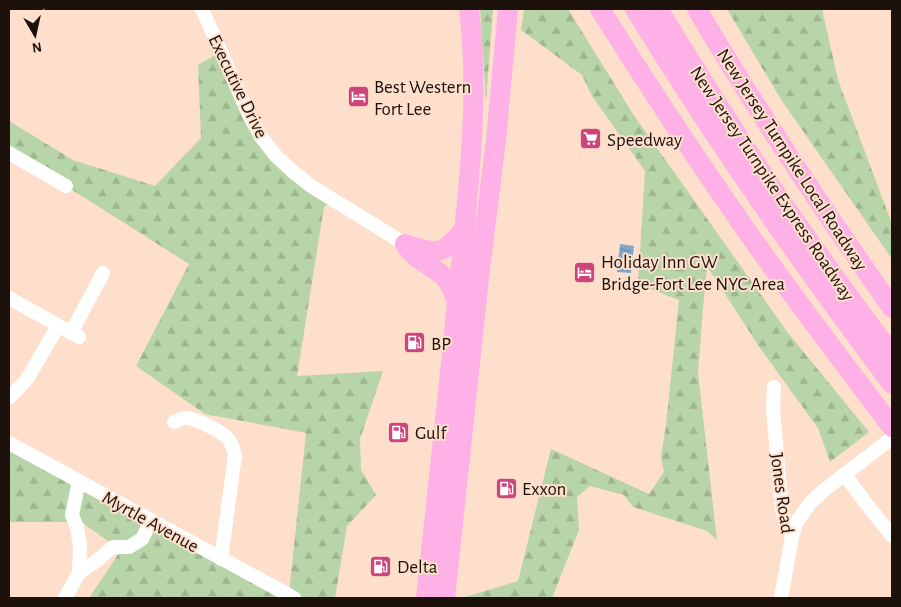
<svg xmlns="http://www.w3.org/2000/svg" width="901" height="607" font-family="'Alegreya Sans',sans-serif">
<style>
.forest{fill:url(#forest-firs)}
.water{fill:url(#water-ripples)}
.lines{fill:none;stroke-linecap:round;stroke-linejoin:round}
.minor{stroke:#fff;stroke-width:14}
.highway{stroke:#feb1e6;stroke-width:20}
.labels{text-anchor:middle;stroke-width:4;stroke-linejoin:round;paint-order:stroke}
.street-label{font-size:19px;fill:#1c120b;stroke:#fedfcc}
.poi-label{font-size:19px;fill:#1c120b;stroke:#fedfcc;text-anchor:start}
</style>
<defs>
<pattern id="forest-firs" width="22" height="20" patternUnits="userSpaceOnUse" patternTransform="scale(1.25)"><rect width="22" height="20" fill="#b8d4a9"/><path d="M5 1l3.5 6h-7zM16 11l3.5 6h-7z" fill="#9eb590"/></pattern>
<pattern id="water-ripples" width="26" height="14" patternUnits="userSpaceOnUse" patternTransform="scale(1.25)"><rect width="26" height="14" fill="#7fa7cb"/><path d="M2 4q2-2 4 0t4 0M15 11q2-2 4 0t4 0" fill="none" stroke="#6787a3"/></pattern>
</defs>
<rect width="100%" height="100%" fill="#fedfcc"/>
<g class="forest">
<polygon points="480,9 493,9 486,101"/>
<polygon points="524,9 568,9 633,114 788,333 869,432 830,462 818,428 760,348 707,266 704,296 698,373 717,540 707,531 633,507 624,495 590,486 577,497 579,530 552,598 464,598 465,597 518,581 551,449 649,494 664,472 661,457 666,425 679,300 638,284 645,171 592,96 582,75 521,30"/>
<polygon points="727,9 822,9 838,80 892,224 892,259 780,98"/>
<polygon points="221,52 261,137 332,200 324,207 297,376 383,371 360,439 361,470 376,495 347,526 335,598 89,598 121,550 81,522 9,522 9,448 289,593 306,433 205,414 136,366 189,264 66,186 9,152 9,121 73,160 155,186 201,138 198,65"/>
</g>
<polygon class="water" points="620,244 634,246 631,273 617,272"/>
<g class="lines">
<g class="minor">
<polyline points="202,9 249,115 261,137 276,156 292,171 311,186 405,244"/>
<polyline points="9,153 66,186"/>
<polyline points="9,298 79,337"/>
<polyline points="71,333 103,273"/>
<polyline points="774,387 773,410 782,510 785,522 792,537"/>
<polyline points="9,398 27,379 58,326"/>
<path d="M174,422c4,-2 8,-4 12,-4 9,0 38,14 43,22 3,5 5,10 6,15l-14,104"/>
<polyline points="9,443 294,598"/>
<polyline points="845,475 865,502 892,536"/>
<polyline points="79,573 80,547 77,527 72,515 79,481"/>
<polyline points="65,598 79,573 99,559 113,547 129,547 142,539 151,521"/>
<polyline points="781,598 792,537 796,523 803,513 811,502 823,491 892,438"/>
</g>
<g class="highway">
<path d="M600,9c47,75 95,148 146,221 47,67 97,132 146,197"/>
<path d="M635,9c79,129 166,254 257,375"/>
<path d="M658,9c35,57 71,114 108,170 40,60 83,118 126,176"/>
<path d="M697,9c60,103 127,202 195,299"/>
<path d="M405,244c11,17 23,19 37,31 8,7 12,17 15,28"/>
<path d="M407,245c32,10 36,10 58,-17"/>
<path d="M426,598c12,-114 25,-229 36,-343 8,-82 17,-165 7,-246"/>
<polyline points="445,598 479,278 496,140 508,9"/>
</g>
</g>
<defs>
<symbol id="hotel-square" viewBox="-11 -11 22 22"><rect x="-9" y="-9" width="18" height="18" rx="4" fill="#ce447c" stroke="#fedfcc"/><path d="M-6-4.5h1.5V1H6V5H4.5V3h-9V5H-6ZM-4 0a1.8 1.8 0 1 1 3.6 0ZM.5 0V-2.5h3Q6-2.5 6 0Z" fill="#fff"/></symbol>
<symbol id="supermarket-square" viewBox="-11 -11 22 22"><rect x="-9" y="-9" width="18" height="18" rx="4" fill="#ce447c" stroke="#fedfcc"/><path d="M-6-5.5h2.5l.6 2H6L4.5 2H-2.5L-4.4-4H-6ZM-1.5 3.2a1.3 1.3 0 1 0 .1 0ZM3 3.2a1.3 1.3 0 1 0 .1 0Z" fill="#fff"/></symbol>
<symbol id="fuel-square" viewBox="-11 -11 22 22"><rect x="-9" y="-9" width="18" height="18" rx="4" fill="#ce447c" stroke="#fedfcc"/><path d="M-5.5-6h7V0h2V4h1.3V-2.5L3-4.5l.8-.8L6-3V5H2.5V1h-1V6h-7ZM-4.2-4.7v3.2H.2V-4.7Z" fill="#fff"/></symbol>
</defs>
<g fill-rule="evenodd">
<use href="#hotel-square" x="346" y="84" width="25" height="25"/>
<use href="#supermarket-square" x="578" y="126" width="25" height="25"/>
<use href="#hotel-square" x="572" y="260" width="25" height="25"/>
<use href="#fuel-square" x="402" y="330" width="25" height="25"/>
<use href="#fuel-square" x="386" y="420" width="25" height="25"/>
<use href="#fuel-square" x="494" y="476" width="25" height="25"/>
<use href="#fuel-square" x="368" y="554" width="25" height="25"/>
</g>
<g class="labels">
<g class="street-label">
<text transform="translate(239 86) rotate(64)" y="7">Executive Drive</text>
<text transform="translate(793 159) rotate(57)" y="7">New Jersey Turnpike Local Roadway</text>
<text transform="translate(773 183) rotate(56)" y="7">New Jersey Turnpike Express Roadway</text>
<text transform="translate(783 493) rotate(82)" y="7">Jones Road</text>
<text transform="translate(151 521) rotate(29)" y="7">Myrtle Avenue</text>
</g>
<g class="poi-label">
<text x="374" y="93">Best Western<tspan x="374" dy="22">Fort Lee</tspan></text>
<text x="607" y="146">Speedway</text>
<text x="601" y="268">Holiday Inn GW<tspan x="601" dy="22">Bridge-Fort Lee NYC Area</tspan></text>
<text x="431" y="350">BP</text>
<text x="415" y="439">Gulf</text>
<text x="522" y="495">Exxon</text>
<text x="397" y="573">Delta</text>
</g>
</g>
<rect width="901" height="607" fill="none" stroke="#1c120b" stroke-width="20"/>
<g transform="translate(35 35) rotate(171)" stroke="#fedfcc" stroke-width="4" paint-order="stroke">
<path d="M0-4L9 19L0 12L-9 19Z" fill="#1c120b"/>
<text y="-8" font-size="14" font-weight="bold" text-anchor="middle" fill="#1c120b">N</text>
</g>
</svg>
